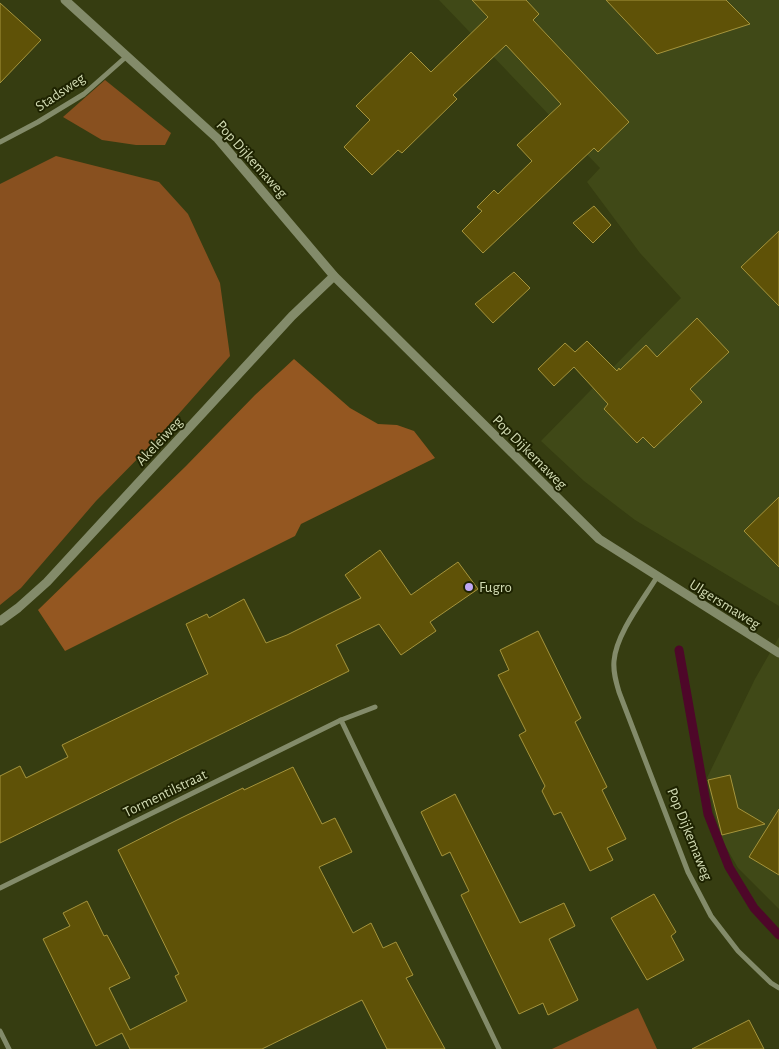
<svg xmlns="http://www.w3.org/2000/svg" width="779" height="1049" font-family="'Alegreya Sans',sans-serif">
<style>
.built{fill:#404917}
.green{fill:#88501f}
.forest{fill:#945721}
.lines{fill:none;stroke-linecap:round;stroke-linejoin:round}
.stream{stroke:#4e0729;stroke-width:9}
.building{fill:#5f5207;stroke:#a5943c}
.minor{stroke:#838b6a;stroke-width:5}
.tertiary{stroke:#838b6a;stroke-width:9}
.poi-dot{fill:#c0a8f4;stroke:#1e2301;stroke-width:2}
.labels{text-anchor:middle;stroke-width:4;stroke-linejoin:round;paint-order:stroke}
.street-label{font-size:15px;fill:#d2dbb3;stroke:#1e2301}
.poi-label{font-size:15px;fill:#d2dbb3;stroke:#1e2301;text-anchor:start}
</style>
<rect width="100%" height="100%" fill="#363d11"/>
<g class="built">
<polygon points="439,0 779,0 779,606 635,520 584,481 541,441 681,298 640,253 587,182 600,168"/>
<polygon points="779,637 779,909 738,868 723,842 714,813 707,778 755,679"/>
</g>
<g class="green">
<polygon points="105,80 171,133 165,145 136,145 102,140 63,117"/>
<polygon points="56,156 159,182 188,214 220,283 230,356 152,444 96,501 21,588 0,605 0,184"/>
<polygon points="638,1008 657,1049 552,1049"/>
</g>
<polygon class="forest" points="294,359 350,408 378,424 397,425 414,431 435,458 301,524 295,536 65,651 38,610 186,466 255,395"/>
<g class="lines">
<polyline class="stream" points="679,650 708,814 729,867 754,908 779,935"/>
</g>
<g class="building">
<polygon points="472,0 526,0 539,14 533,20 629,122 598,152 594,148 483,253 462,231 482,211 477,207 494,190 498,194 532,161 517,145 561,104 506,45 453,95 457,99 402,153 398,150 372,175 344,147 370,120 356,106 411,52 431,72 488,17"/>
<polygon points="606,0 726,0 750,24 657,54"/>
<polygon points="0,3 41,40 0,83"/>
<polygon points="594,206 611,225 593,243 573,223"/>
<polygon points="779,231 779,306 741,267"/>
<polygon points="514,272 530,288 493,323 475,304"/>
<polygon points="697,318 729,352 690,389 702,402 654,448 643,437 637,443 604,409 608,404 574,367 554,386 538,369 565,343 575,352 587,341 617,371 619,368 620,370 646,345 657,357"/>
<polygon points="779,497 779,567 744,531"/>
<polygon points="380,550 411,595 458,562 478,589 430,622 436,631 401,655 379,624 336,645 349,671 0,843 0,776 20,766 26,778 68,757 62,745 208,674 186,624 207,614 209,618 244,599 266,643 287,635 361,598 345,575"/>
<polygon points="538,631 581,718 575,722 607,787 602,790 626,839 607,848 613,860 590,871 561,812 554,815 542,791 545,786 519,735 526,731 498,675 509,670 500,650"/>
<polygon points="293,767 322,824 335,818 352,852 319,867 353,933 371,923 383,948 396,942 413,975 406,978 445,1049 387,1049 362,1000 262,1049 130,1049 122,1033 96,1046 43,939 70,926 63,913 87,901 104,936 107,935 130,978 109,988 130,1030 187,1001 175,976 179,974 118,850 181,818 243,788 244,790"/>
<polygon points="730,775 738,808 765,824 722,835 708,780"/>
<polygon points="455,794 520,923 564,903 575,926 549,939 578,1000 548,1015 543,1003 519,1014 461,895 469,891 450,852 442,856 421,812"/>
<polygon points="779,809 779,875 749,857"/>
<polygon points="654,894 676,932 671,936 684,960 647,980 611,918"/>
<polygon points="749,1020 764,1049 692,1049"/>
</g>
<g class="lines">
<g class="minor">
<polyline points="0,142 38,122 84,94 127,56"/>
<path d="M657,577c-14,23 -41,57 -43,84 -1,11 2,21 5,31l69,180 23,44 27,35 33,32 8,5"/>
<polyline points="341,720 499,1049"/>
<polyline points="0,888 341,720 375,707"/>
<polyline points="0,1031 9,1049"/>
</g>
<g class="tertiary">
<polyline points="65,0 218,139 334,276 599,539 779,653"/>
<polyline points="0,621 18,608 47,582 292,316 334,276"/>
</g>
</g>
<circle class="poi-dot" cx="469" cy="587" r="5"/>
<g class="labels">
<g class="street-label">
<text transform="translate(60 92) rotate(-34)" y="5">Stadsweg</text>
<text transform="translate(252 159) rotate(48)" y="5">Pop Dijkemaweg</text>
<text transform="translate(159 441) rotate(-47)" y="5">Akeleiweg</text>
<text transform="translate(530 452) rotate(45)" y="5">Pop Dijkemaweg</text>
<text transform="translate(725 604) rotate(32)" y="5">Ulgersmaweg</text>
<text transform="translate(165 793) rotate(-26)" y="5">Tormentilstraat</text>
<text transform="translate(690 834) rotate(68)" y="5">Pop Dijkemaweg</text>
</g>
<g class="poi-label">
<text x="479" y="592">Fugro</text>
</g>
</g>
</svg>
